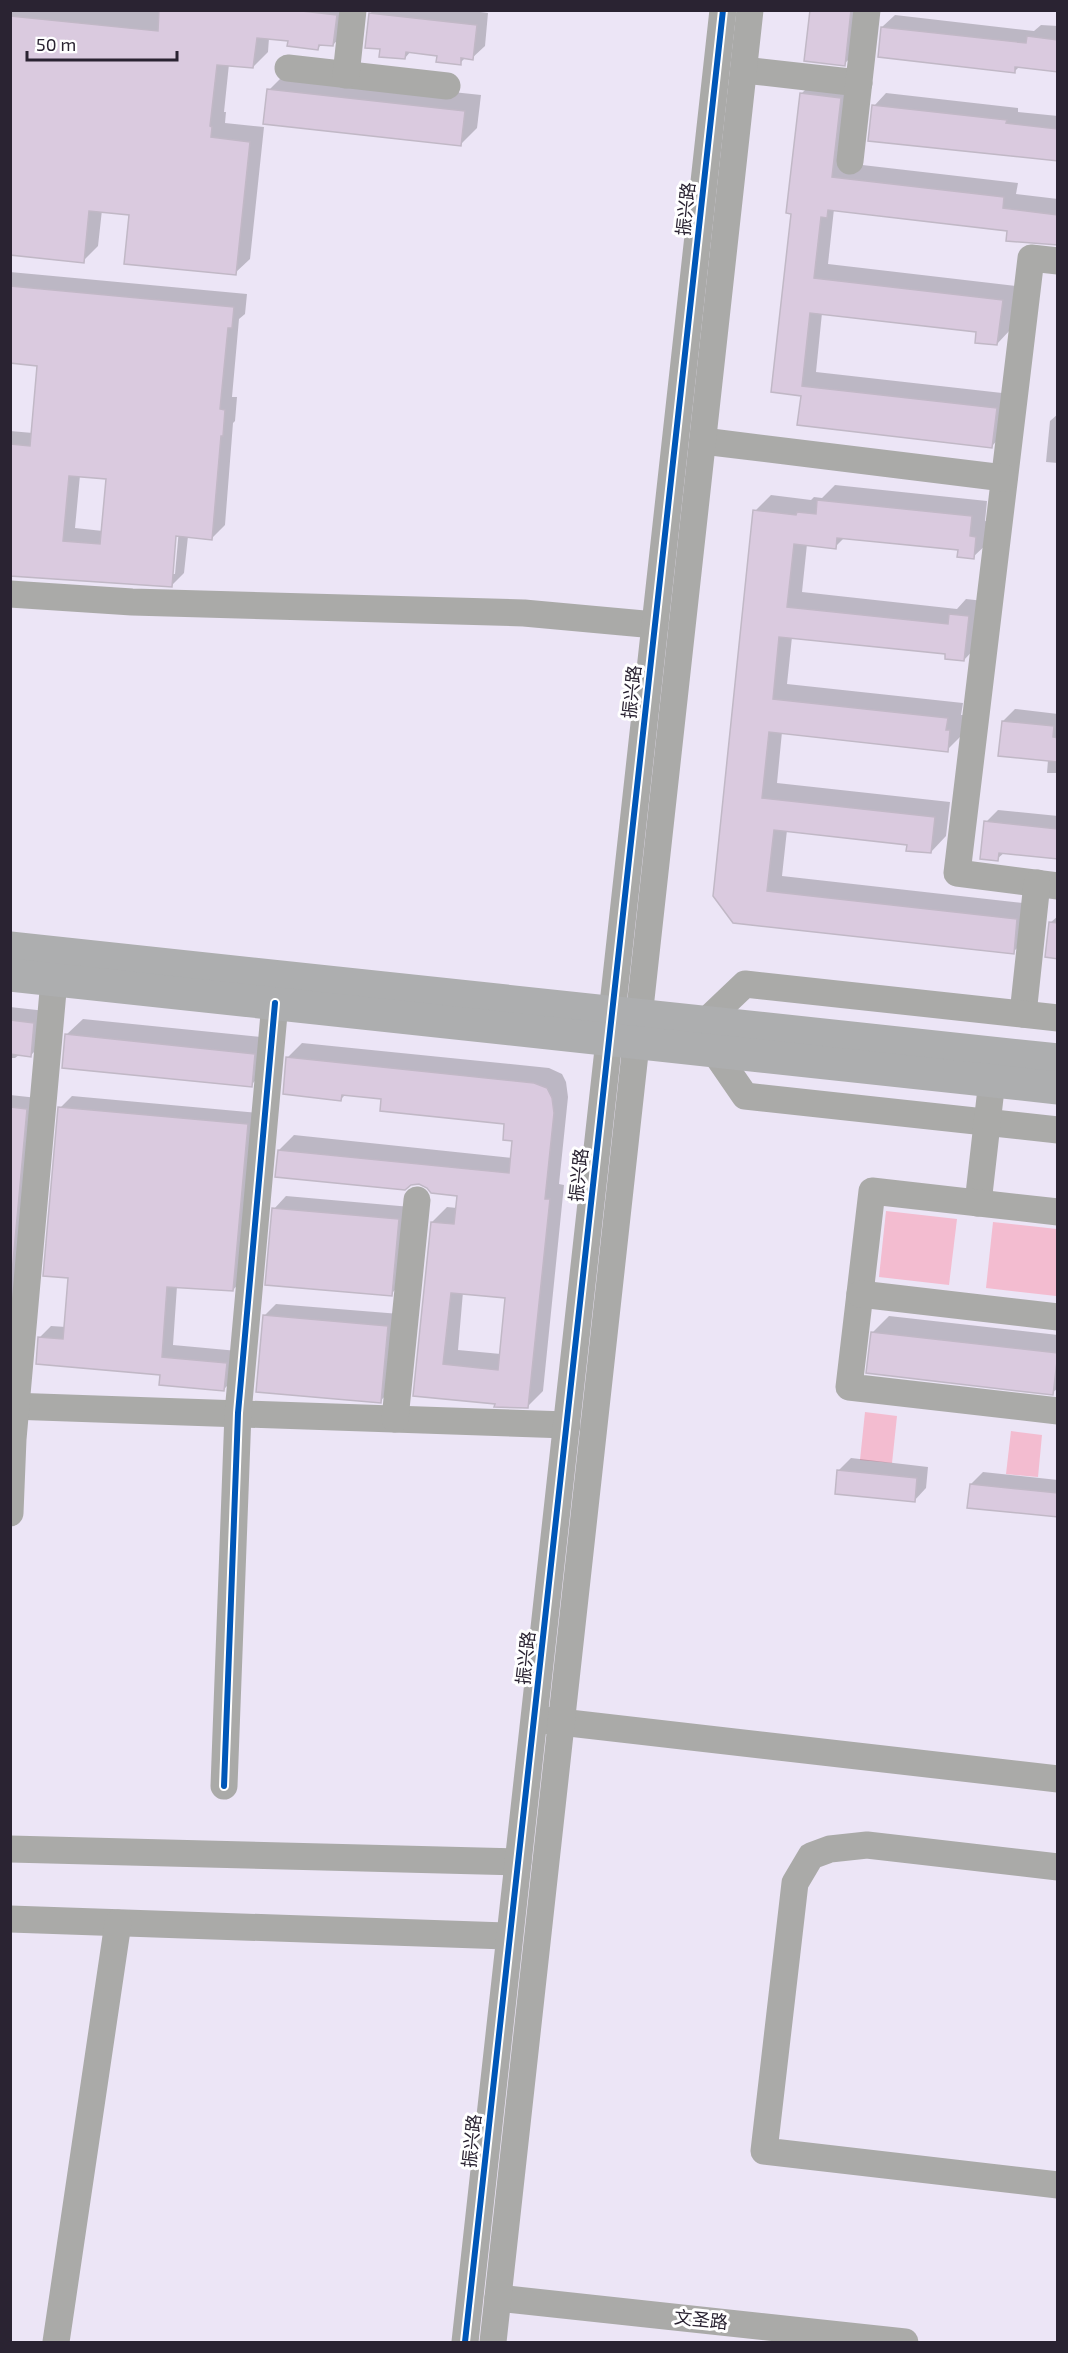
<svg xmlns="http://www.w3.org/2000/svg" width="1068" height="2353" font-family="'Exo 2','Noto Sans SC',sans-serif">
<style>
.green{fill:#f3bcd0}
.shadow{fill:#0003;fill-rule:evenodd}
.building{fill:#dacadf;stroke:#c1b8c6;stroke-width:1.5;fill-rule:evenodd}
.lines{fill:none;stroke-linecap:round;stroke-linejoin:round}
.minor{stroke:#aaaaa8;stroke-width:27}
.major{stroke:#adaeaf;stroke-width:33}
.cycleway-casing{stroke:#fff;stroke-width:10}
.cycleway{stroke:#0057b8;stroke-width:6}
.labels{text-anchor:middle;stroke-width:6;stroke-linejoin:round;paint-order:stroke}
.street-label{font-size:18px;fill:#2a2332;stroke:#fff}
</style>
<rect width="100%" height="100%" fill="#ece5f6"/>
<g class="green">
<polygon points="886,1211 957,1219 949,1285 879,1277"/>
<polygon points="993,1222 1057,1229 1056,1296 986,1288"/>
<polygon points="865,1412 897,1416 892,1463 860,1460"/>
<polygon points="1011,1431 1042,1435 1038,1477 1006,1474"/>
</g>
<g class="shadow">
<polygon points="10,10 349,10 347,30 333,45 322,44 318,48 289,40 269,38 268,52 253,67 229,64 224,112 226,112 225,123 264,127 250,259 235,273 131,213 102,210 98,246 83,261 10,254"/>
<polygon points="373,10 465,10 488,13 485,46 472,58 466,57 460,63 438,54 411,51 405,58 381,48 370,14"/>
<polygon points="811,10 864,10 860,49 844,64"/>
<polygon points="895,15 1034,31 1041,25 1058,26 1058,70 1020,66 1014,72 882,27"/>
<polygon points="285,74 481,95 477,128 461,144 269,90"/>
<polygon points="816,79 855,84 845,163 1018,183 1016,194 1058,199 1058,244 1009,229 834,209 828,264 1016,286 1011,329 997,344 978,331 822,313 816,372 1011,394 1006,431 992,446 802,394 792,212 801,94"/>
<polygon points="886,93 1018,108 1018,112 1058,116 1058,160 870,140 874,106"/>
<path d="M10,272l237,22 -2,20 -6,5 -7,78h5l-2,24 -2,2 -8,102 -13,13 -24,-2 -4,37 -13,13 -161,-11v-144l23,2 6,-69 -28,-2 -1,9zM80,475l28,3 -5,53 -28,-3zM176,529h3l-4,45h-3z"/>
<polygon points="1058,414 1058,463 1046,462 1050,421"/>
<polygon points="835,485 987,501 985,521 991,522 989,542 973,557 960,549 845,537 835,547 807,544 802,592 957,609 966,599 984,601 979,644 964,660 947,653 792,637 787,684 963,703 961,715 965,715 963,734 947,750 782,732 777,783 950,802 946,836 931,852 908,844 787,830 782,876 1032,904 1029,937 1013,952 734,921 755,511 771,495 811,500 814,497 822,498"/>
<polygon points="1015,709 1058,714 1058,773 1047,773 1048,760 1003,721"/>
<polygon points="998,810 1058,816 1058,858 1005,852 997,859 986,822"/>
<polygon points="1058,916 1058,957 1050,923"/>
<polygon points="10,1007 46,1011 43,1043 31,1055 20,1054 15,1058 10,1058"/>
<polygon points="83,1019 270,1038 267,1069 251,1085 66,1035"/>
<path d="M302,1043l247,25 13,6 4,8 2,15 -9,87 5,1 -21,206 -15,15 -113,-12 17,-172 15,-15 10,1 1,-13 -39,-12 -140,-33 15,-15 218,23 2,-18 -8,-17 -123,-25 -37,-4 -6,6 -53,-42zM463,1292l44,5 -6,57 -43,-4z"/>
<polygon points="10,1095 38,1098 10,1356"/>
<polygon points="72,1096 259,1113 244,1278 233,1290 177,1286 173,1345 238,1351 236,1377 224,1389 161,1374 39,1338 51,1326 66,1327 70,1277 60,1108"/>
<polygon points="286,1196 411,1207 403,1282 391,1294 274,1209"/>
<polygon points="276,1304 400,1314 393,1389 380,1401 264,1316"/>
<polygon points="889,1316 1058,1335 1058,1388 1052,1393 873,1332"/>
<polygon points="851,1458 928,1467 926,1488 914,1501 838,1471"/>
<polygon points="983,1472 1058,1480 1058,1515 971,1484"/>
</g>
<g class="building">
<polygon points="159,10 293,10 337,15 333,46 319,45 318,50 287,46 288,41 257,38 253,68 217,65 210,126 212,127 211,137 250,142 236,275 124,264 129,215 89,211 84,263 10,255 10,16 158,31"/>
<polygon points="810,10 851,10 845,66 804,61"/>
<polygon points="369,13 477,25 473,60 461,58 461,65 436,62 437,56 406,52 405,59 379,57 380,49 365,48"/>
<polygon points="881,27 1026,43 1027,36 1058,40 1058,72 1015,67 1015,73 878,57"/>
<polygon points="267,89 465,111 461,146 263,124"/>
<polygon points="800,93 841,98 832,177 1004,197 1003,208 1058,215 1058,245 1006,241 1007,231 828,210 827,218 821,217 814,278 1003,300 997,345 975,343 976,332 810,313 802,386 997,408 992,448 797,425 801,396 771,392 791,214 786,213"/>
<polygon points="872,105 1007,120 1006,123 1058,129 1058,161 868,141"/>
<path d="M10,286l224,21 -2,21h-4l-8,81 5,1 -2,26h-2l-9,104 -36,-4 -4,51 -162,-11v-132l20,2 7,-80 -27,-3zM69,476l37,3 -6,65 -37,-3z"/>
<polygon points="817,500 972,516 970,536 976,537 974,559 957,557 958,550 837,538 836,549 794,544 787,607 948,624 949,614 969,616 964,661 945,659 945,654 779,637 773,699 948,718 946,730 950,730 948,752 769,732 762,798 935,817 931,853 906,851 907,845 774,830 767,891 1017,919 1014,954 733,923 713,896 753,510 796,515 797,512 816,514"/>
<polygon points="1002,721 1054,726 1053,737 1058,738 1058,762 998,756"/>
<polygon points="984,821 1058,829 1058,859 999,853 998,861 980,859"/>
<polygon points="1049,922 1058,923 1058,959 1045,957"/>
<polygon points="10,1020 34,1023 31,1057 10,1054"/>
<polygon points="65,1034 255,1054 252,1087 62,1068"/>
<path d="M286,1057l248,26 13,5 5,10 2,15 -9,86h5l-22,209 -34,-1 1,-3 -82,-8 18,-174 23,2 3,-28 -26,-3 -4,-5 -8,-4 -8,1 -6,5 -130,-13 3,-27 231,23 3,-32 -9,-1 1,-16 -124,-13 1,-12 -39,-4 -1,6 -58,-7zM451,1293l54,5 -7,72 -55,-6z"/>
<polygon points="10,1107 27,1109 12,1273 10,1273"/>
<polygon points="58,1107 248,1124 233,1291 167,1287 162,1357 227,1363 224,1391 159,1385 160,1375 36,1364 38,1337 63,1339 68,1278 43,1276"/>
<polygon points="272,1208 399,1219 392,1296 265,1285"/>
<polygon points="263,1315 388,1326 381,1403 256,1392"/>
<polygon points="871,1332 1058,1353 1053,1395 866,1373"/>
<polygon points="837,1470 917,1478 915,1502 835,1494"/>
<polygon points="970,1484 1058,1493 1058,1517 967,1508"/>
</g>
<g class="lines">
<g class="minor">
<polyline points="288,68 447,86"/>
<polyline points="744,70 859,83"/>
<polyline points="346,75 353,10"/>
<polyline points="850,161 867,10"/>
<polyline points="1058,261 1031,258 957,873 1058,886"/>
<polyline points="703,441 1004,478"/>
<polyline points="10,594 132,602 524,613 655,625"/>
<polyline points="1023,1014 1037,883"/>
<polyline points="704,1023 745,984 1058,1018"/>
<polyline points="714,1051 745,1096 1058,1130"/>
<polyline points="978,1203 992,1080"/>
<polyline points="1058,1212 872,1191 849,1387 1058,1411"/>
<polyline points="860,1294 1058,1317"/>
<polyline points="10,1406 567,1425"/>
<polyline points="395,1419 417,1200"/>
<polyline points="10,1513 13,1439 54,980"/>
<polyline points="543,1720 1058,1779"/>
<polyline points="224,1786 238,1413 275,1003"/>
<polyline points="10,1849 518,1862"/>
<polyline points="1058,1867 867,1845 830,1849 811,1856 795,1883 764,2151 1058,2185"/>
<polyline points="10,1919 506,1936"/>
<polyline points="498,2298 905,2342"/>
<polyline points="56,2342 118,1923"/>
<polyline points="465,2342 723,10"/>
<polyline points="493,2342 750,10"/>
</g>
<g class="major">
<polyline points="10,948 1058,1060"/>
<polyline points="10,975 1058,1088"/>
</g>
<defs>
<g id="cycleway">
<polyline points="224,1786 238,1413 275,1003"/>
<polyline points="465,2342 723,10"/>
</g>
</defs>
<use href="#cycleway" class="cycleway-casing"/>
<use href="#cycleway" class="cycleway"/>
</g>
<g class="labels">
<g class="street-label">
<text transform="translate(686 209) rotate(-84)" y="6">振兴路</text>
<text transform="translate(632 692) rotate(-84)" y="6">振兴路</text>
<text transform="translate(579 1175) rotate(-84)" y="6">振兴路</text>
<text transform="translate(526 1658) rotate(-84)" y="6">振兴路</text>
<text transform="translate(472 2141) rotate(-84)" y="6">振兴路</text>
<text transform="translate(701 2320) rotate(6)" y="6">文圣路</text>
</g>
</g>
<rect width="1068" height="2353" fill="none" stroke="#2a2332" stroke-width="24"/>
<path d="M27 51v9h150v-9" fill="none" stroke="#2a2332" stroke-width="3"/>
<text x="36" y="51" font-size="18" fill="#2a2332" stroke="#ffffff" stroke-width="4.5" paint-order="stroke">50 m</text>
</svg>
